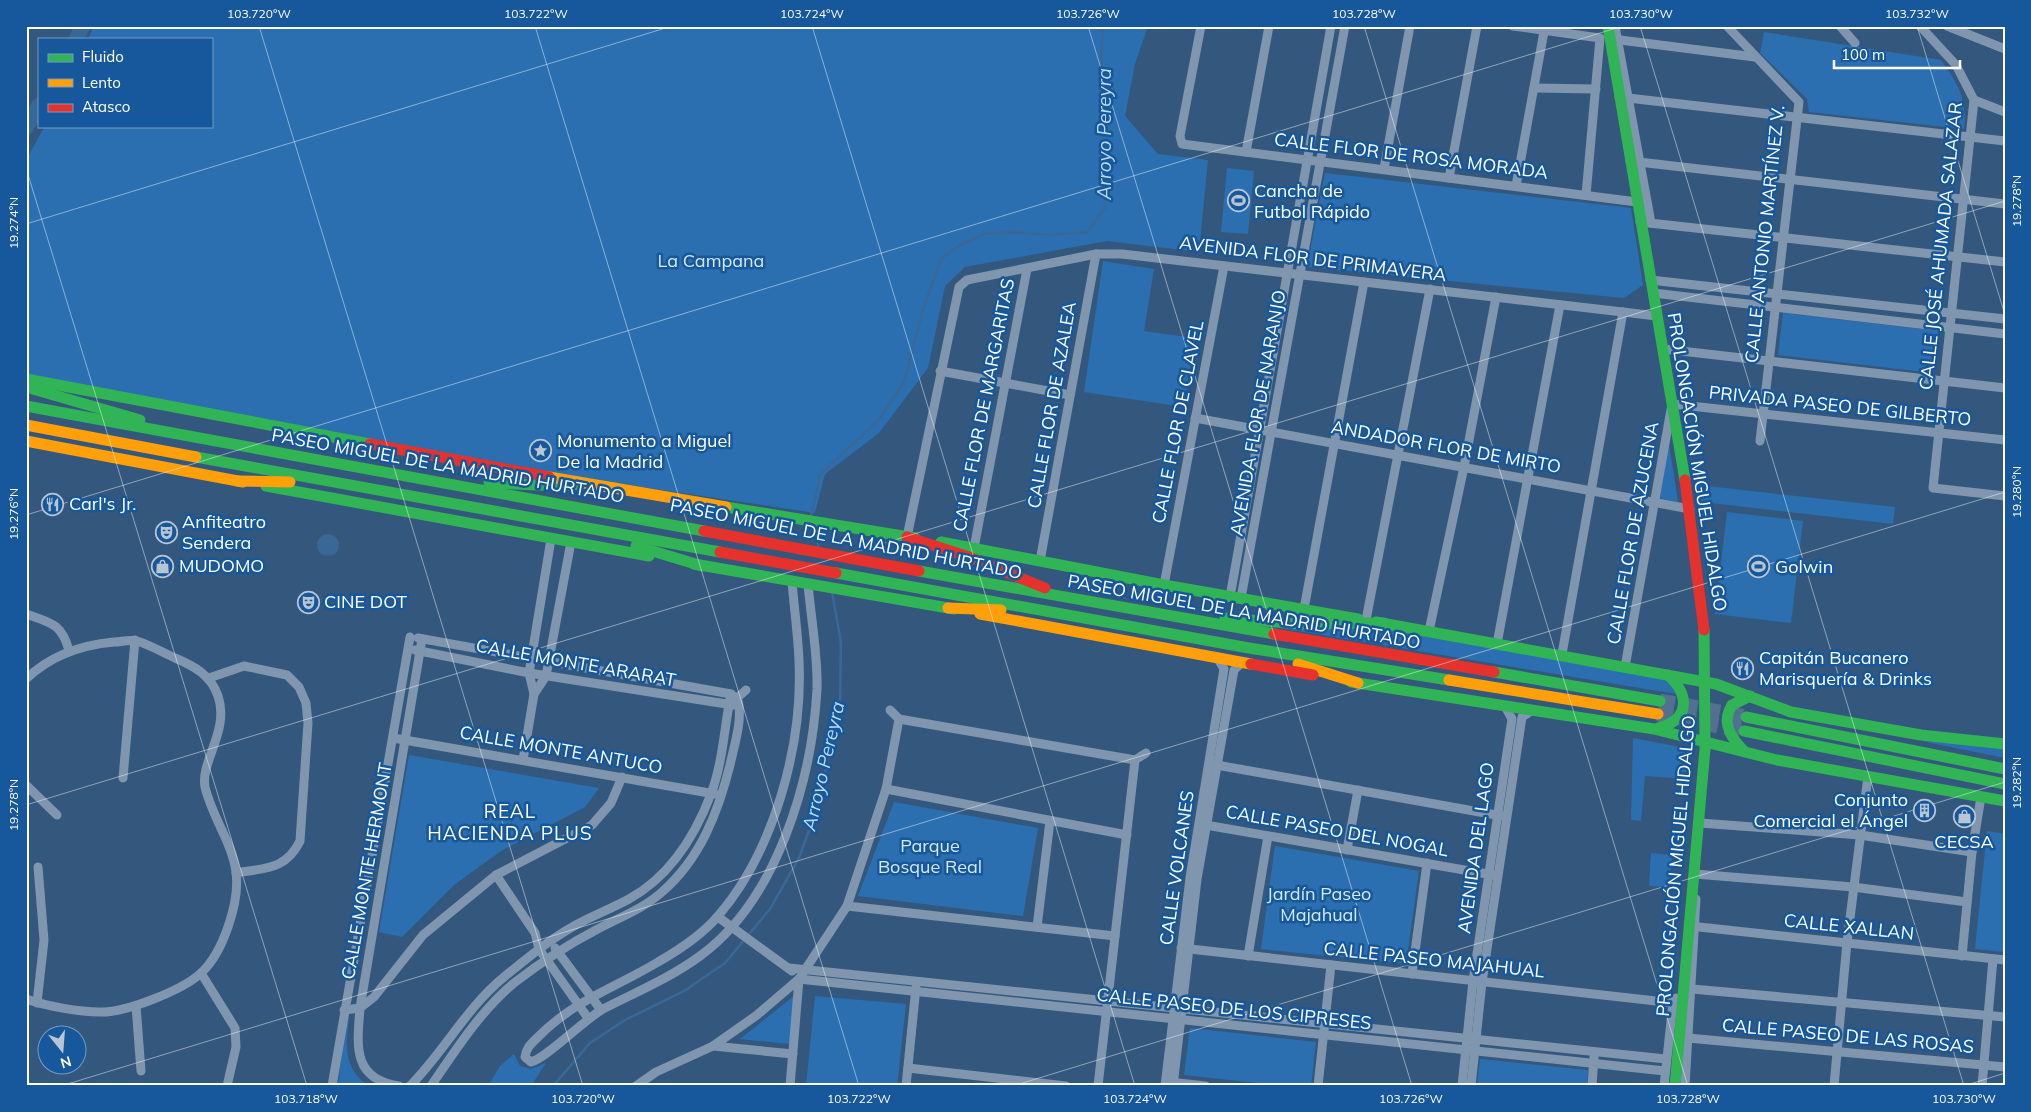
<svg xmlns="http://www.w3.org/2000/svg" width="2031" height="1112" font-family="Mulish,sans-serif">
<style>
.green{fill:#2b6fb1}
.water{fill:#396897}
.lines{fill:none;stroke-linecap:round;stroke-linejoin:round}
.stream{stroke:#396897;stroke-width:2.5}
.river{stroke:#396897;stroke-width:15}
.highway-tunnel{stroke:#527190;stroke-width:15;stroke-dasharray:15 8;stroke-linecap:butt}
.street{stroke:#7f96ae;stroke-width:9}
.fast{stroke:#30b455;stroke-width:11}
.slow{stroke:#ff9f0a;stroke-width:11}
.jam{stroke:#e5322d;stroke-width:11}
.ticks{fill:none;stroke:#fff;stroke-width:1;stroke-opacity:0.45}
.labels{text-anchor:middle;stroke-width:5;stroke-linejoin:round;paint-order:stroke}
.street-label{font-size:18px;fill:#fff;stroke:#16589b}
.poi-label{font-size:18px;fill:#fff;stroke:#16589b;text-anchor:start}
.park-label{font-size:18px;fill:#d4e9fc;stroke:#16589b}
.water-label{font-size:19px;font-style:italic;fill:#b8daf9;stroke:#16589b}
.neighbourhood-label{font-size:19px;letter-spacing:1px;fill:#fff;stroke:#16589b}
.neatline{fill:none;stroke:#fff;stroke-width:2}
.ticks-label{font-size:12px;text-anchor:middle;fill:#fff}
</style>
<rect width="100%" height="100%" fill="#34587d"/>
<g class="green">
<polygon points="94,26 1148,26 1135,64 1125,116 1158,154 1208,160 1199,252 1107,241 965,267 945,286 928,368 879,433 825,474 815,513 561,475 26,374 26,160 45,126 211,126 211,39 88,39"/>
<path d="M1764,32l177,28c17,24 26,38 23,69l-155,-17 -2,-13 -47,-46z"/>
<polygon points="1227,168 1254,171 1248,234 1221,232"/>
<polygon points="1325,173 1631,208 1643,285 1624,298 1307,267"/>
<polygon points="1103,261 1154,269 1144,331 1194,338 1184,407 1084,392"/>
<polygon points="1783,313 1939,331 1933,373 1778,355"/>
<polygon points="1668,438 1678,502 1659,498"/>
<polygon points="1698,485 1895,507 1893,524 1702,502"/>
<polygon points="1727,512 1803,521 1791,623 1715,614"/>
<polygon points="1262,625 1378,626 1666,679 1672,683 1676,694"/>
<polygon points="1633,738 1690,749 1691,753 1688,779 1645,776 1641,821 1631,820"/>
<polygon points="1921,741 2005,747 2005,758"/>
<polygon points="409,755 599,788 585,807 501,851 454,885 402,937 379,932"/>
<polygon points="894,802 1038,828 1023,916 858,896"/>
<polygon points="1987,831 2005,834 2005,952 1975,949"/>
<polygon points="1275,846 1419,871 1406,964 1261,949"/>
<polygon points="1651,853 1672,855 1669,887 1649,886"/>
<polygon points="794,996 790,1044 740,1039"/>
<polygon points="815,996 906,1004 897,1086 806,1086"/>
<path d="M346,1016l3,1c-3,27 -7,51 20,69h-31z"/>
<polygon points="1190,1028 1316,1042 1311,1086 1285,1086 1184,1075"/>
<polygon points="514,1054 520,1066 531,1069 546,1063 531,1086 488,1086 500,1066"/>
<polygon points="1480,1059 1588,1070 1587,1086 1477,1086"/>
</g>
<circle class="water" cx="328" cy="545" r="11"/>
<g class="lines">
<g class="stream">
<polyline points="811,516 820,474 878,421 904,382 923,309 941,259 958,246 984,234 1013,232 1051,235 1087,232 1105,208 1101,66 1103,26"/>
<polyline points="813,524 819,548"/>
<polyline points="553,1086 590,1043 625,1020 684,991 725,963 770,909 799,858 818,805 840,703 841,643 832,592"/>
</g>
<g class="river">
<polyline points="76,39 83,26"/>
<polyline points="26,128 39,105"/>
</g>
<g class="highway-tunnel">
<polyline points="1660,701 1746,717"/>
<polyline points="1658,714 1744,731"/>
</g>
<g class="street">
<polyline points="1201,26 1180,136 1182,144 1637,202"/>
<polyline points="1513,26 1600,38 1586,195"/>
<polyline points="1615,26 1651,223"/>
<polyline points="1727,26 1799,102 1760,441"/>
<polyline points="1840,26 1855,43"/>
<polyline points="1920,26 1956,65 1974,100 1933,488 2005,496"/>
<polyline points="1947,26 2005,49"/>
<polyline points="1612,39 1755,57"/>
<polyline points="1534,88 1596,89"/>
<polyline points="1619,97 2005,141"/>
<polyline points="1974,100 2005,112"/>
<polyline points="1246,152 1269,26"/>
<polyline points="1630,161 2005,204"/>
<polyline points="1384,169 1410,26"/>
<polyline points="1449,178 1477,26"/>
<polyline points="1516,186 1545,26"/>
<polyline points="1640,222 2005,262"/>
<polyline points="1650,280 2005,319"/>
<polyline points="1653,293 2005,334"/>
<polyline points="1663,349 2005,388"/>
<polyline points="940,371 1070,395"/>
<polyline points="1195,418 1690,509"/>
<polyline points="907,537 959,287 967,280 1096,254 1122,254 1657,316"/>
<polyline points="974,548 1027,269"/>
<polyline points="1040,561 1096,254"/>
<path d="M792,581c2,27 6,53 7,80 4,85 -25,190 -81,255 -16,19 -39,34 -60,46 -43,26 -84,38 -121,76 -6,6 -11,10 -12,19l6,5c13,-2 54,-43 72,-53 33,-17 67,-31 97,-53 77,-56 112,-175 117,-267 1,-35 -6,-70 -9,-105"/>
<polyline points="1164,585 1224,266"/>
<polyline points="1230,597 1331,26"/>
<polyline points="1241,598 1345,26"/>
<polyline points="1304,609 1364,282"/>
<path d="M26,614c25,9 35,9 43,36"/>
<polyline points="1366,620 1430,289"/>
<polyline points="1429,631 1464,467 1496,297"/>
<polyline points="418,638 731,694 734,697"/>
<polyline points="1497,644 1560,305"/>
<polyline points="415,650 529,673 733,705"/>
<polyline points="1562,654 1623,312"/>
<polyline points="1625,667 1672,404 2005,440"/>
<path d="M209,678l35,-12 43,9 12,12 7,16 2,20 -8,118c-14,29 -35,27 -64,32"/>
<path d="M26,679c25,-24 55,-34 88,-37 7,0 16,-3 23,-1 13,4 25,11 38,17 19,8 36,17 43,38 12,34 -18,66 -13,91 7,30 27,55 31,85 4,30 -13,81 -35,101 -18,17 -76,40 -101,39 -21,0 -54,-6 -74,-13"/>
<polyline points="534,694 546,676 571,542"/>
<polyline points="737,698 746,690"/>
<polyline points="890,710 899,719"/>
<polyline points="899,719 1135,760"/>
<polyline points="393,738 715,794"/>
<polyline points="523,760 534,694 529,673 551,539"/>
<polyline points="1211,764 1502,816"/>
<polyline points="123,778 135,640"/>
<polyline points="26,785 57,815"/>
<polyline points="886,789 1127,835"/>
<polyline points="1700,823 1860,835 1972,852"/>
<polyline points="1200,824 1493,875"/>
<polyline points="1347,850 1358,790"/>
<polyline points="1695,874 1853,887 1967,902"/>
<polyline points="496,875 535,933 539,949 588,1018"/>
<polyline points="847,906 1115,936"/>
<polyline points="718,917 792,971"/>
<polyline points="1690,926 2005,960"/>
<polyline points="1037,927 1050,821"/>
<polyline points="555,948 601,1010"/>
<polyline points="1181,948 1683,1004"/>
<polyline points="1248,956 1268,836"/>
<polyline points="1962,956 1972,852 1981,797"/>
<polyline points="789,968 1666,1059"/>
<polyline points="201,973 235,1028 236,1047 227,1086"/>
<polyline points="1412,974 1427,863"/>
<polyline points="799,979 1665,1071"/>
<polyline points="1692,989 2005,1017"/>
<polyline points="37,1003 44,940 38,867"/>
<polyline points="136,1006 141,1071"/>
<polyline points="344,1010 360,1008 374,997 423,935 496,875 592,825 611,803 622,777"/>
<polyline points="1688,1038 2005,1067"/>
<polyline points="713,1046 793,1054"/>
<polyline points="908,1068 1066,1086"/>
<polyline points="1169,1082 1206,1086"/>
<polyline points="332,1086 410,637"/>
<path d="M399,1086c-47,-7 -42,-40 -39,-78l62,-369"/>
<path d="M410,1086c34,-34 56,-78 94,-109 22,-18 45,-37 70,-51 17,-10 37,-17 55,-27 40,-22 66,-63 82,-105 12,-32 13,-66 20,-100"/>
<path d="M431,1086c24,-35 50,-76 83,-103 26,-20 53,-38 82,-53 22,-12 47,-21 66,-38 38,-33 56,-79 68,-127 4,-19 14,-49 7,-67"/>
<polyline points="636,1086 656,1072 713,1046 757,1015 799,979 847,906 886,789 899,719"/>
<polyline points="790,1086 799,979"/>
<polyline points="906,1086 916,987"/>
<polyline points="1098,1086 1135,760 1146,753"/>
<polyline points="1165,1086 1190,878 1224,669 1217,657"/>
<polyline points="1173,1086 1197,879 1234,670 1243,662"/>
<polyline points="1318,1086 1331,965"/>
<polyline points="1462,1086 1473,981 1512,719 1505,706"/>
<polyline points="1471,1086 1482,982 1522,717 1531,711"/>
<polyline points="1592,1086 1594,1057"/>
<polyline points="1664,1086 1673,1003 1676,998"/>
<polyline points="1685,1086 1696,899"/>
<polyline points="1834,1086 1847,942 1868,776"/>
<polyline points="1982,1086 1993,959"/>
</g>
<g class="fast">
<polyline points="1608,26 1685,480"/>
<polyline points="26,379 370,444"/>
<polyline points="26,387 140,420"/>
<polyline points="26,406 704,531"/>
<polyline points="196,457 720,552"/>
<polyline points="489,483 563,486 582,484"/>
<polyline points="266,486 649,556"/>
<polyline points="726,507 915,538"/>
<polyline points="941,542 1164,585 1358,619"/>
<polyline points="636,546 702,566"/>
<polyline points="694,564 954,609"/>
<polyline points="919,571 1274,634"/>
<polyline points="836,573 1249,648 1449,680"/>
<polyline points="1225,618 1301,624 1384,623"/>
<polyline points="1376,622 1716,684 1791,712 1921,735 2005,744"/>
<polyline points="1494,672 1660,701"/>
<polyline points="1351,682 1654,729 1777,760 2005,801"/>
<polyline points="1746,717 2005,769"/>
<path d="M1658,728c32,-8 32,-33 10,-53"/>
<polyline points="1744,731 2005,784"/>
<path d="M1743,750c-13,-13 -22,-28 -11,-45l18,-9"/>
<polyline points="1675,1086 1705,749 1704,630"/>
</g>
<g class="slow">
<polyline points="26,425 196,457"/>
<polyline points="26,441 243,482"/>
<polyline points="549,477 726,507"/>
<polyline points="237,481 290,482"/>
<polyline points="948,608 1001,610"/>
<polyline points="980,614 1251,664"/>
<polyline points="1298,664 1358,683"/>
<polyline points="1449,680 1658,714"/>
</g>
<g class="jam">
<polyline points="370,444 549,477"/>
<polyline points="1685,480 1704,630"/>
<polyline points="704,531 919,571"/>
<polyline points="907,537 969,557 1045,588"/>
<polyline points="720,552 836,573"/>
<polyline points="1274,634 1494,672"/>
<polyline points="1251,664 1313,675"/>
</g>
</g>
<path class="ticks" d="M259,26l324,1060M535,26l324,1060M812,26l323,1060M1088,26l324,1060M1364,26l324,1060M1640,26l324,1060M1917,26l88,289M26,168l281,918M26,224l646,-198M26,515l1597,-489M26,805l1979,-604M26,1072l4,14M61,1086l1944,-594M1013,1086l992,-304M1964,1086l41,-13"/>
<defs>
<symbol id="stadium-ring" viewBox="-11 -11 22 22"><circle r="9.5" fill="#16589b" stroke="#b8c5d2" stroke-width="1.5"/><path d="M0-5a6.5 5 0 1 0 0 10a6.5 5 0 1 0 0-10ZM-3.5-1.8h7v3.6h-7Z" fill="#b8c5d2"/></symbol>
<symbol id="sight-ring" viewBox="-11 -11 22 22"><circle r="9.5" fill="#16589b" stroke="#b8c5d2" stroke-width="1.5"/><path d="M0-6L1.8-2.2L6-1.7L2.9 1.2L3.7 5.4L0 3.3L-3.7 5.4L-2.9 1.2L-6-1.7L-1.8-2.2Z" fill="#b8c5d2"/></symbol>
<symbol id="restaurant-ring" viewBox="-11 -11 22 22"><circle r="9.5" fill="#16589b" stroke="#b8c5d2" stroke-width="1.5"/><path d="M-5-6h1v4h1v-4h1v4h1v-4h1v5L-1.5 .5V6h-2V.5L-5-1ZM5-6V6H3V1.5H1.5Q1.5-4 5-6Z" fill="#b8c5d2"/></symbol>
<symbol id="theatre-ring" viewBox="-11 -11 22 22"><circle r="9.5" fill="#16589b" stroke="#b8c5d2" stroke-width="1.5"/><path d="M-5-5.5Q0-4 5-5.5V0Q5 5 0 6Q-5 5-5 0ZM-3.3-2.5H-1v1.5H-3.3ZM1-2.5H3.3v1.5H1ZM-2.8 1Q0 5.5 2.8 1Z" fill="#b8c5d2"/></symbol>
<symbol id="shop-ring" viewBox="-11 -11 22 22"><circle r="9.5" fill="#16589b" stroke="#b8c5d2" stroke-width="1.5"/><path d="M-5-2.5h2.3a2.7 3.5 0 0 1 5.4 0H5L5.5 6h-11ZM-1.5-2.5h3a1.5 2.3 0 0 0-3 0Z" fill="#b8c5d2"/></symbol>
<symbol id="building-ring" viewBox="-11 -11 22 22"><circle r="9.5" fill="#16589b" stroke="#b8c5d2" stroke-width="1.5"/><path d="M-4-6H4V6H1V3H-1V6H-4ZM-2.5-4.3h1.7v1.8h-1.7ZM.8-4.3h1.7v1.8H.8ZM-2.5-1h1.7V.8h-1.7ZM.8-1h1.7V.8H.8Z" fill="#b8c5d2"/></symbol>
</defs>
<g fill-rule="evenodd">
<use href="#stadium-ring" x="1226" y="188" width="25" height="25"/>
<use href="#sight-ring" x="528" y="438" width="25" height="25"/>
<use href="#restaurant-ring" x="40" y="492" width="25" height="25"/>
<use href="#theatre-ring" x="154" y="520" width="25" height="25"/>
<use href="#shop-ring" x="150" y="554" width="25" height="25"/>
<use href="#stadium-ring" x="1746" y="554" width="25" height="25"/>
<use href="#theatre-ring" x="296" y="590" width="25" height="25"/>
<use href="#restaurant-ring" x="1730" y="656" width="25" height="25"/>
<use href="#building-ring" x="1912" y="798" width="25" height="25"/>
<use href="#shop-ring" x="1952" y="804" width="25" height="25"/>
</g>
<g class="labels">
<g class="street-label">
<text transform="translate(1411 156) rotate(7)" y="6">CALLE FLOR DE ROSA MORADA</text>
<text transform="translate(1765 234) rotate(-84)" y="6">CALLE ANTONIO MARTÍNEZ V.</text>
<text transform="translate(1941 246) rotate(-84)" y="6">CALLE JOSÉ AHUMADA SALAZAR</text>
<text transform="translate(1313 259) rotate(7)" y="6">AVENIDA FLOR DE PRIMAVERA</text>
<text transform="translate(984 405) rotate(-79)" y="6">CALLE FLOR DE MARGARITAS</text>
<text transform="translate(1052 405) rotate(-80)" y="6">CALLE FLOR DE AZALEA</text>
<text transform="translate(1840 406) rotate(6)" y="6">PRIVADA PASEO DE GILBERTO</text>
<text transform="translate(1258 413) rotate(-80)" y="6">AVENIDA FLOR DE NARANJO</text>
<text transform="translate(1178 422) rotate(-79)" y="6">CALLE FLOR DE CLAVEL</text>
<text transform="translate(1446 447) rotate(10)" y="6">ANDADOR FLOR DE MIRTO</text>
<text transform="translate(1697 462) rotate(81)" y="6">PROLONGACIÓN MIGUEL HIDALGO</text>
<text transform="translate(448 466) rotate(10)" y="6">PASEO MIGUEL DE LA MADRID HURTADO</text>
<text transform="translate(1633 533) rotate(-80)" y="6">CALLE FLOR DE AZUCENA</text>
<text transform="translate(846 539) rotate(11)" y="6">PASEO MIGUEL DE LA MADRID HURTADO</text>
<text transform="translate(1244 612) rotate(10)" y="6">PASEO MIGUEL DE LA MADRID HURTADO</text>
<text transform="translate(576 663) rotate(10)" y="6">CALLE MONTE ARARAT</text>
<text transform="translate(561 750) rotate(10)" y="6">CALLE MONTE ANTUCO</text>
<text transform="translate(1337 831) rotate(10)" y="6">CALLE PASEO DEL NOGAL</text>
<text transform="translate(1476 848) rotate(-82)" y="6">AVENIDA DEL LAGO</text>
<text transform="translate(1676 866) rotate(-85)" y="6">PROLONGACIÓN MIGUEL HIDALGO</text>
<text transform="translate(1177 868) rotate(-82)" y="6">CALLE VOLCANES</text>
<text transform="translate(367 871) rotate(-80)" y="6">CALLE MONTE HERMONT</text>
<text transform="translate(1849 927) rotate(6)" y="6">CALLE XALLAN</text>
<text transform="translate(1434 960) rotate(6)" y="6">CALLE PASEO MAJAHUAL</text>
<text transform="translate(1234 1009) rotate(6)" y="6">CALLE PASEO DE LOS CIPRESES</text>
<text transform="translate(1848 1036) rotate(5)" y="6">CALLE PASEO DE LAS ROSAS</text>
</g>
<g class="poi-label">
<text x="1254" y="197">Cancha de<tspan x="1254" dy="21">Futbol Rápido</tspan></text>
<text x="557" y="447">Monumento a Miguel<tspan x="557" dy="21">De la Madrid</tspan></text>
<text x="69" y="510">Carl's Jr.</text>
<text x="182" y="528">Anfiteatro<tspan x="182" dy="21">Sendera</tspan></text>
<text x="179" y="572">MUDOMO</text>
<text x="1775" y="573">Golwin</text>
<text x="324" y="608">CINE DOT</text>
<text x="1759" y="664">Capitán Bucanero<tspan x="1759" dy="21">Marisquería &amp; Drinks</tspan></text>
<text x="1908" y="806" text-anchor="end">Conjunto<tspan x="1908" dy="21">Comercial el Ángel</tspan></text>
<text x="1964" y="848" text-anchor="middle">CECSA</text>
</g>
<g class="park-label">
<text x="711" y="267">La Campana</text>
<text x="930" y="852">Parque<tspan x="930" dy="21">Bosque Real</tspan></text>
<text x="1319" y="900">Jardín Paseo<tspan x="1319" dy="21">Majahual</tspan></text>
</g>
<g class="water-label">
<text transform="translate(1104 134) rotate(-90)" y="7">Arroyo Pereyra</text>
<text transform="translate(823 766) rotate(-77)" y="7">Arroyo Pereyra</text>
</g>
<g class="neighbourhood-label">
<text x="510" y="818">REAL<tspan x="510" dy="22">HACIENDA PLUS</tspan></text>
</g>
</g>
<rect width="2031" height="1112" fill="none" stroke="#16589b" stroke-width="55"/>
<rect x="38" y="38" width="175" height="90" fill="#16589b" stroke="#739bc3"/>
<rect x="48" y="54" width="25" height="8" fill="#30b455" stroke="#739bc3"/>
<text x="82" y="62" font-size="15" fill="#ffffff">Fluido</text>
<rect x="48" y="79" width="25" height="8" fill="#ff9f0a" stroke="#739bc3"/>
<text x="82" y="88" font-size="15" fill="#ffffff">Lento</text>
<rect x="48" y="104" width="25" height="8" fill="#e5322d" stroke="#739bc3"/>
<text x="82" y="112" font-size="15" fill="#ffffff">Atasco</text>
<g transform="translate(62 1050) rotate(163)"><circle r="24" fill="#16589b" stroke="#739bc3"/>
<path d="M0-4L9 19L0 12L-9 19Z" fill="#b8c5d2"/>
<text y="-8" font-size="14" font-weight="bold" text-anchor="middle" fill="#ffffff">N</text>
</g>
<path d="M1834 60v8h126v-8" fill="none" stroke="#ffffff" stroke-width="2.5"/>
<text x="1841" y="60" font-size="15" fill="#ffffff" stroke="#16589b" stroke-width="4" paint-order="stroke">100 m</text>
<rect x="28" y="28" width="1976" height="1056" class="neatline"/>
<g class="ticks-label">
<text x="259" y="18">103.720°W</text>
<text x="536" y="18">103.722°W</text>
<text x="812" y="18">103.724°W</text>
<text x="1088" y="18">103.726°W</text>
<text x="1364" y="18">103.728°W</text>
<text x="1641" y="18">103.730°W</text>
<text x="1917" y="18">103.732°W</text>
<text transform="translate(2017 201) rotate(-90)" y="4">19.278°N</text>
<text transform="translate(14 223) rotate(-90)" y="4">19.274°N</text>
<text transform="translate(2017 492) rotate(-90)" y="4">19.280°N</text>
<text transform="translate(14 514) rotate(-90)" y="4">19.276°N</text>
<text transform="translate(2017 783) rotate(-90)" y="4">19.282°N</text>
<text transform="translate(14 805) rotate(-90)" y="4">19.278°N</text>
<text x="306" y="1103">103.718°W</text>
<text x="583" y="1103">103.720°W</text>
<text x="859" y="1103">103.722°W</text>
<text x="1135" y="1103">103.724°W</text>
<text x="1411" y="1103">103.726°W</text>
<text x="1688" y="1103">103.728°W</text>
<text x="1964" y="1103">103.730°W</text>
</g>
</svg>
